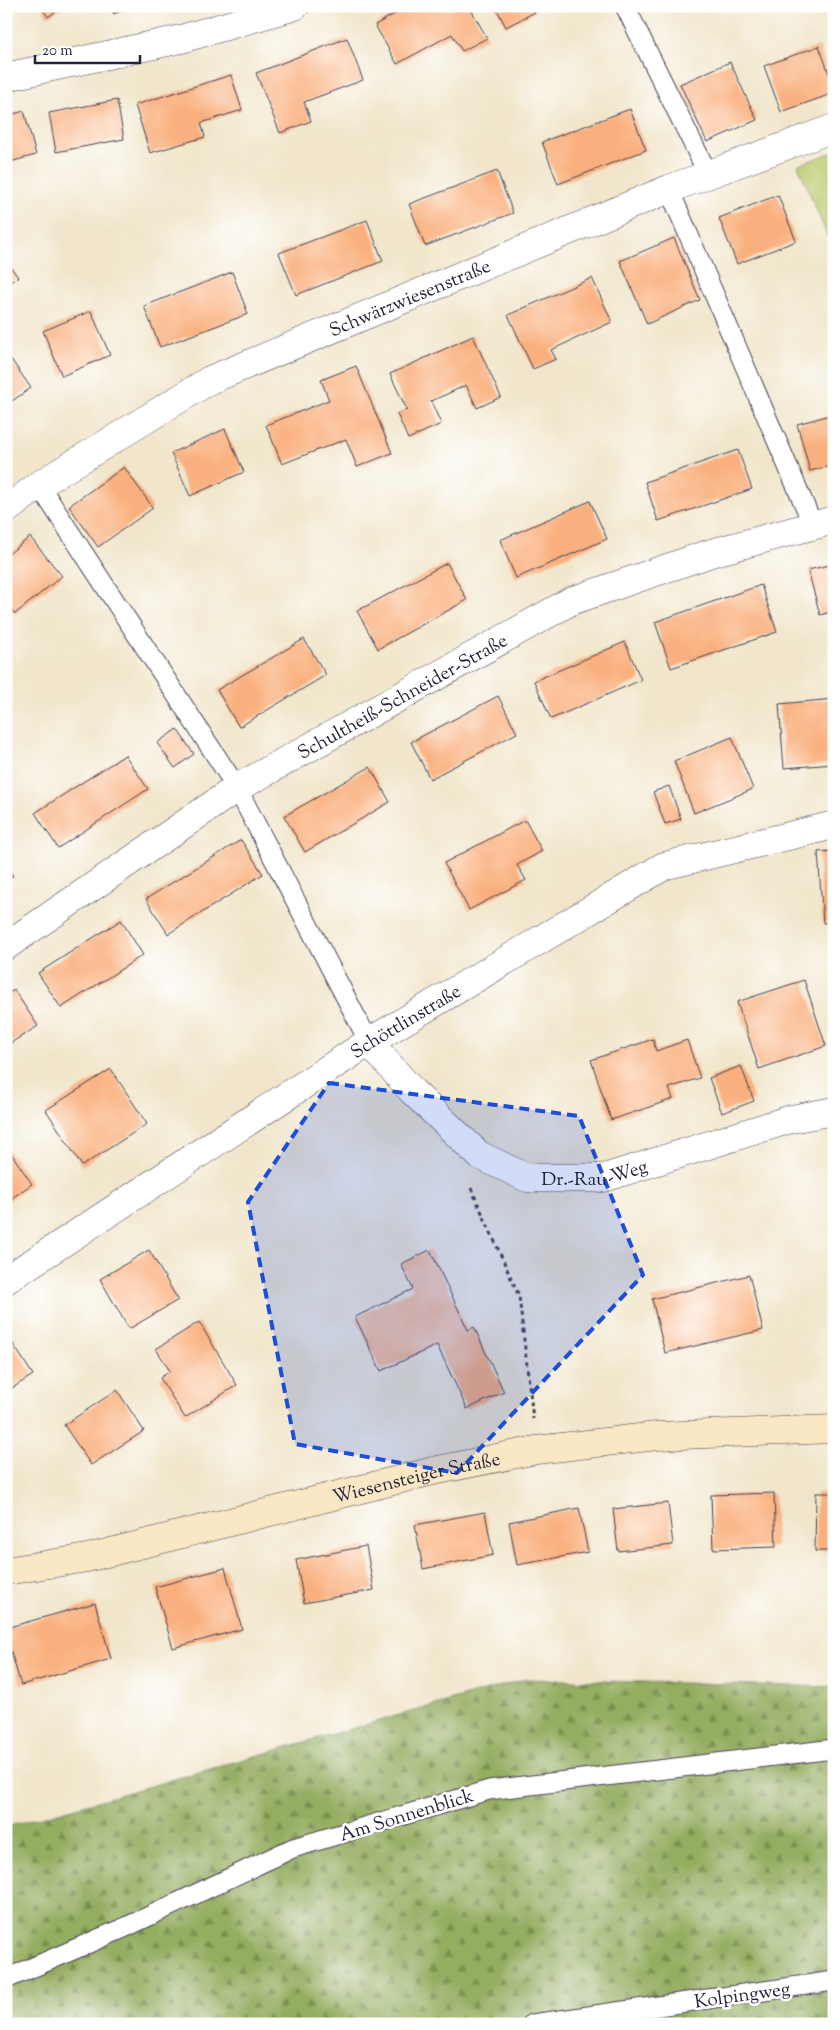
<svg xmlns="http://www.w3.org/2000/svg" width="840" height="2030" font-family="'Sorts Mill Goudy',serif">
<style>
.green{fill:#bbc96c;stroke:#6e7654}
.forest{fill:url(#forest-firs);stroke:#5b684e}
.building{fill:#f9b07e}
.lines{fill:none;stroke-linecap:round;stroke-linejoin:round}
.lane-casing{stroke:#413f51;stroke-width:21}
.street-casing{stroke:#413f51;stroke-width:29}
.secondary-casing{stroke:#413f51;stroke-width:29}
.path{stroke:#413f51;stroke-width:3;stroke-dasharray:4 4;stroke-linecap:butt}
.lane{stroke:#fff;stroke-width:19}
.street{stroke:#fff;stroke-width:28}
.secondary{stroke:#fae7c3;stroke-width:28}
.marked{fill:#1d4ed8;fill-opacity:0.2;stroke:#1d4ed8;stroke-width:4;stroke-dasharray:10 6;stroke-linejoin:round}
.labels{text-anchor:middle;stroke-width:5;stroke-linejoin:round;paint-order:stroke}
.street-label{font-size:19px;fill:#22223b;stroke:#fff}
</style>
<defs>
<pattern id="forest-firs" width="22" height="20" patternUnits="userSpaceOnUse" patternTransform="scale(1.25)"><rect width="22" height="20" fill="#94ad60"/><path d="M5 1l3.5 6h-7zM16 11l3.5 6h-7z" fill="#788c50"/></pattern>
</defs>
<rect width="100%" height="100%" fill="#fff"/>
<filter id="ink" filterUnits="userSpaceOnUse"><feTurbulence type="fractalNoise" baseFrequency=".02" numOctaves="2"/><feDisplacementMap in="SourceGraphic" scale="10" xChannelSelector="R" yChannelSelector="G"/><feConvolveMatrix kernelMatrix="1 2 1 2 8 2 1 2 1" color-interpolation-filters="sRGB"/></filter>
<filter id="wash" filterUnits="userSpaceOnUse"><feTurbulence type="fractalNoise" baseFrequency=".0096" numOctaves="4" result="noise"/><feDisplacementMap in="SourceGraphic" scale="20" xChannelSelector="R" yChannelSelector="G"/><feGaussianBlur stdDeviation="1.12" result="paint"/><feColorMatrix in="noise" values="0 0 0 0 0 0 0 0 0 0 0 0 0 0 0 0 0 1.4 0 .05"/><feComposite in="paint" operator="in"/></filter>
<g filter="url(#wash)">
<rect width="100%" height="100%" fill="#f1e6cb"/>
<polygon class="green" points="834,152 834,252 798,165"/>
<polygon class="forest" points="526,1679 834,1687 834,2024 6,2024 6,1827"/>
<g id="blocks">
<g class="building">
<polygon points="41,6 64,6 48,17"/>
<polygon points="110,6 131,6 114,14"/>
<polygon points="409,6 469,6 487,38 462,51 452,34 397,64 375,25"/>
<polygon points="495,6 532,6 535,12 506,27"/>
<polygon points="347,38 363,80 304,102 311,121 280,133 256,73"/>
<polygon points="819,46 834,87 834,93 781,112 764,66"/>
<polygon points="730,62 757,120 707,142 680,84"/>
<polygon points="231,75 242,110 201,123 205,137 150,153 135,105"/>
<polygon points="117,100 124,139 56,152 49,113"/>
<polygon points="630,109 646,150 558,184 542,142"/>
<polygon points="24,111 36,155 6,163 6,116"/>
<polygon points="497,171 513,213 425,246 409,204"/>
<polygon points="778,195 796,241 737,264 719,218"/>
<polygon points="367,220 383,261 296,295 279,253"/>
<polygon points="674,238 700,300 647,324 620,261"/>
<polygon points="6,261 18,277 6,285"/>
<polygon points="232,272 248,314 160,347 144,306"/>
<polygon points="592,278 612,322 551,350 556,359 533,369 508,315"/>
<polygon points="91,311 110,355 62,376 43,331"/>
<polygon points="473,336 501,397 477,408 466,385 447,394 431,401 441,424 408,439 397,414 407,410 390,374"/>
<polygon points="8,355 31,388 6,405 6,356"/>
<polygon points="356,366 392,453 357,467 346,439 282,464 266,425 329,400 321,380"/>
<polygon points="834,414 834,465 810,471 797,424"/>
<polygon points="225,429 244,472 190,496 171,453"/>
<polygon points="738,450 752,489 658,521 645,482"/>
<polygon points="124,467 153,508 98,547 69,506"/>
<polygon points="590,501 607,539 516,578 500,540"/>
<polygon points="30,537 62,576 15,614 6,603 6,556"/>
<polygon points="447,563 467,600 378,649 357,611"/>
<polygon points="834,564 834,611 820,615 808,570"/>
<polygon points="761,585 777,632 671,668 655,622"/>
<polygon points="304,639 326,675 239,727 217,690"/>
<polygon points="625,642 641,680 551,719 534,681"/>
<polygon points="498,696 517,733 430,779 411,742"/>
<polygon points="834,699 834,764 784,768 779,704"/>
<polygon points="177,729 194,754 175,768 157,743"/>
<polygon points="732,737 753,789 694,813 674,761"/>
<polygon points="125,755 148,789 58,848 35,813"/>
<polygon points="370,767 390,802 305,852 284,816"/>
<polygon points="669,786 681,819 665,824 653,792"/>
<polygon points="525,820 542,851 517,865 526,880 469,910 444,863"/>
<polygon points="241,840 263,874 168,934 146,899"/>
<polygon points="834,851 834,922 823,923 818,852"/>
<polygon points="6,866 13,876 6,880"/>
<polygon points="121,920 143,955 61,1008 38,973"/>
<polygon points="804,980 826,1046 759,1069 737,1002"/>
<polygon points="14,990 38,1026 6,1046 6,995"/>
<polygon points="653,1039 656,1051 687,1040 700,1078 669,1088 673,1099 611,1120 591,1060"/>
<polygon points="741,1066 754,1101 722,1113 709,1078"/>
<polygon points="111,1069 147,1124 82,1166 46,1110"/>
<polygon points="6,1146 32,1184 6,1202"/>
<polygon points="149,1250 178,1300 129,1329 100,1279"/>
<polygon points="430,1250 468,1330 474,1327 504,1392 467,1409 437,1345 381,1371 355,1317 413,1289 401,1264"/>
<polygon points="749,1275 763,1330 665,1353 652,1299"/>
<polygon points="199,1322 237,1385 185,1418 160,1378 170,1371 156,1349"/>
<polygon points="6,1333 33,1375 6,1392"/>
<polygon points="117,1390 144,1431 91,1465 64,1425"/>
<polygon points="774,1493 776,1547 713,1549 711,1495"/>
<polygon points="816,1493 834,1493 834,1551 815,1551"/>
<polygon points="668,1503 673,1545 618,1551 613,1509"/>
<polygon points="579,1508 588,1552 517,1565 509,1522"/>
<polygon points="485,1512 493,1555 423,1569 415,1525"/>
<polygon points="366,1546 374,1590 304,1603 296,1560"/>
<polygon points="225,1568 242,1629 173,1648 155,1587"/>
<polygon points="95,1603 111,1659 21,1685 6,1635 6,1628"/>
</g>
</g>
</g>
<g filter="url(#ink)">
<use href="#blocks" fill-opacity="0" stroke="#413f51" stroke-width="1"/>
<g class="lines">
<defs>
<g id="lane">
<polyline points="625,6 708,174"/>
<polyline points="669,189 813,525"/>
<polyline points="39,485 237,788 369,1042"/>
<polyline points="6,1979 126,1927 293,1848 489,1790 834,1749"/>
<polyline points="532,2024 834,1981"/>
</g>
<g id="street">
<polyline points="6,77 181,39 295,6"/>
<path id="s1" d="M6,510l33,-25 171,-105 459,-191 165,-61"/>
<path id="s2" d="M6,946l231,-158 334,-187 140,-48 123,-33"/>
<path id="s3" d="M369,1042l43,49 67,64 48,23h77l187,-59 43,-8"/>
<path id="s4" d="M6,1280l363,-238 295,-176 170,-41"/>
</g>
<g id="secondary">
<path id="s5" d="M6,1571l81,-13 346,-87 103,-21 121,-14 177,-7"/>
</g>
</defs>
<use href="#lane" class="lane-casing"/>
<use href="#street" class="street-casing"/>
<use href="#secondary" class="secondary-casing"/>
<polyline class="path" points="471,1188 519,1296 533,1419"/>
<use href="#lane" class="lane"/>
<use href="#street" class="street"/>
<use href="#secondary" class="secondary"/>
</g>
</g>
<path class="marked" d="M329,1083l250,33 64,159 -186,198 -162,-29 -47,-242z"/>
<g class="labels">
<g class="street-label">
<text dy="7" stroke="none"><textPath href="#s1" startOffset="458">Schwärzwiesenstraße</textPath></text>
<text dy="7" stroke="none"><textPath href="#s2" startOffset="469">Schultheiß-Schneider-Straße</textPath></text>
<text dy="7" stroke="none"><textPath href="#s4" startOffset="476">Schöttlinstraße</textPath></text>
<text dy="7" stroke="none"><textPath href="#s3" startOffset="279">Dr.-Rau-Weg</textPath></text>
<text dy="7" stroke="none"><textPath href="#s5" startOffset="421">Wiesensteiger Straße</textPath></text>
<text transform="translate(406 1814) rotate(-17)" y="7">Am Sonnenblick</text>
<text transform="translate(742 1994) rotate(-8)" y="7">Kolpingweg</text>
</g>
</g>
<rect width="840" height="2030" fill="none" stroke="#fff" stroke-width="25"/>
<path d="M35 55v8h105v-8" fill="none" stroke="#22223b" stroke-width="2.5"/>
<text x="42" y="55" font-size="15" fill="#22223b" stroke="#ffffff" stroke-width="4" paint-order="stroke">20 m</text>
</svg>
